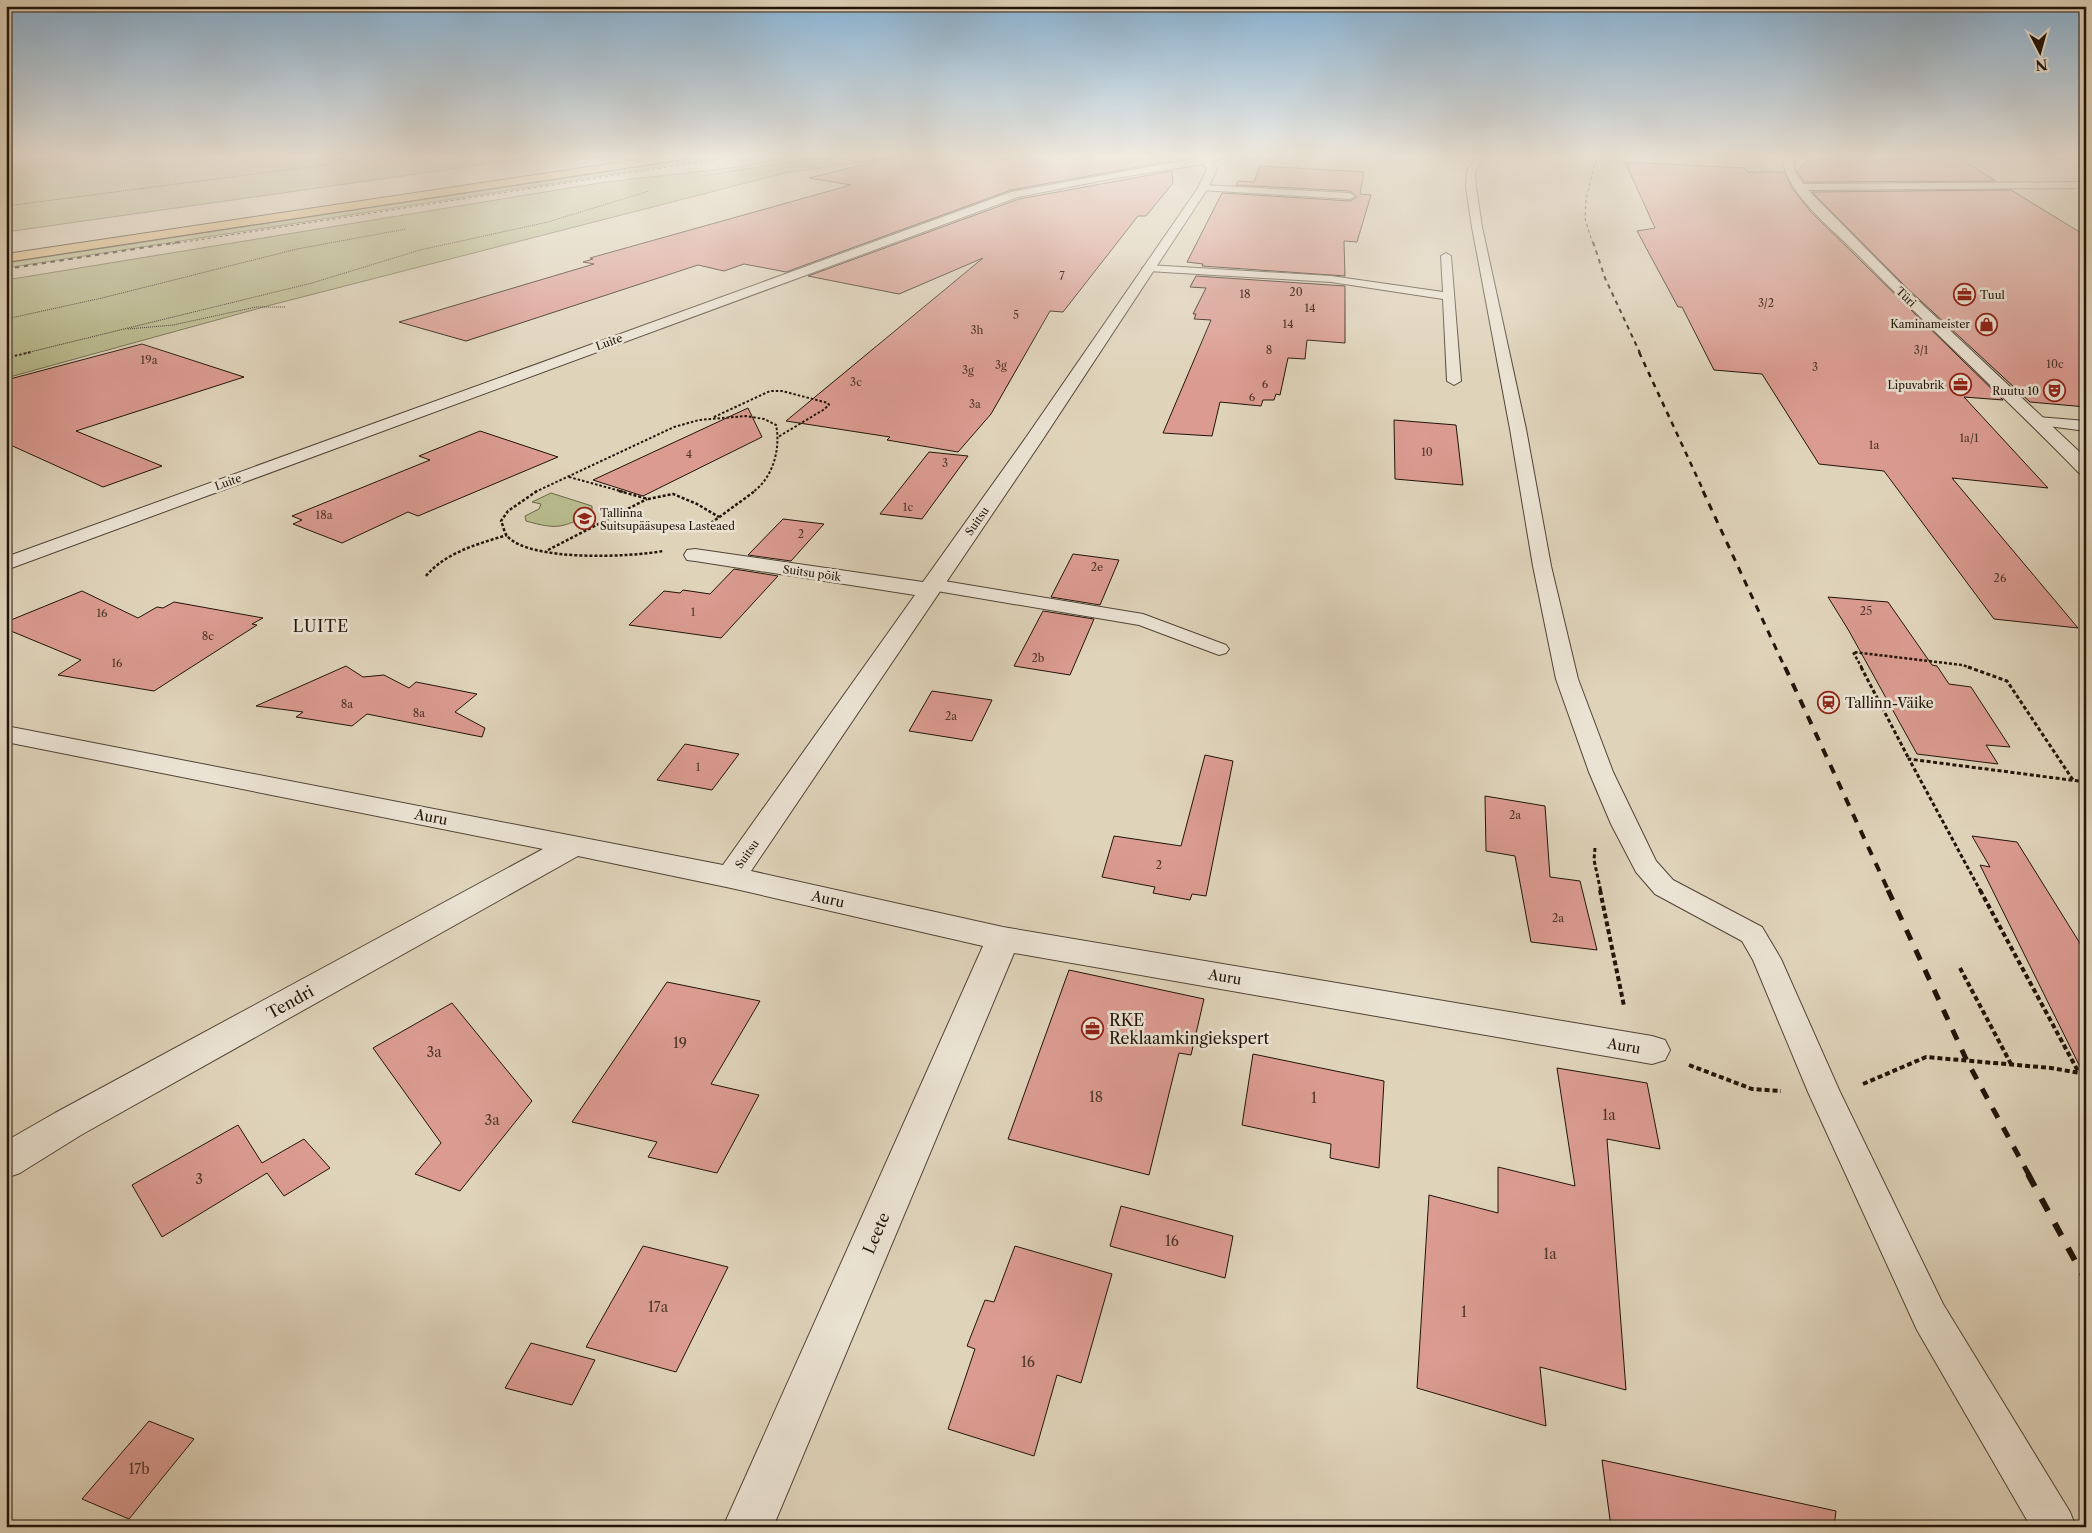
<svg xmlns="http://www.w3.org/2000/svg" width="2092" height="1533" font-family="'Libre Caslon Text',serif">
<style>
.green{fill:#b7bb8c;stroke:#6c684a}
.building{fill:#db9b91;stroke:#221409}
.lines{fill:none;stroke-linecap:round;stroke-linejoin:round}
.service-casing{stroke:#514435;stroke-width:2}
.minor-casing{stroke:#514435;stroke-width:2}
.trunk-casing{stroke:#221409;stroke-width:2}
.path-far4{stroke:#221409;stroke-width:1;stroke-dasharray:1 1;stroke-linecap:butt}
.path-far3{stroke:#221409;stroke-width:2;stroke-dasharray:2.5 2;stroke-linecap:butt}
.path-far2{stroke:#221409;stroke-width:2.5;stroke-dasharray:3 2;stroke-linecap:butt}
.path-far1{stroke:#221409;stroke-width:3;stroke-dasharray:4 2.5;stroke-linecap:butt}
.path{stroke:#221409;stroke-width:4;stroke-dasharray:5 3;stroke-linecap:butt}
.service{fill:#eae2d2;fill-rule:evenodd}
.minor{fill:#eae2d2;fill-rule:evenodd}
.trunk{fill:#e0ba7d;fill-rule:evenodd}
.rail-far6{stroke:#221409;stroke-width:1;stroke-dasharray:3 3;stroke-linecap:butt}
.rail-far5{stroke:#221409;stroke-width:2;stroke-dasharray:4.5 4.5;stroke-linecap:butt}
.rail-far4{stroke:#221409;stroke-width:2.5;stroke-dasharray:5.5 5.5;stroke-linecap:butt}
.rail-far3{stroke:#221409;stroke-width:3;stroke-dasharray:7 7;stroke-linecap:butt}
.rail-far2{stroke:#221409;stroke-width:4;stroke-dasharray:9 9;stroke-linecap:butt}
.rail-far1{stroke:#221409;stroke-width:5;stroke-dasharray:11 11;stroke-linecap:butt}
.rail{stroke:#221409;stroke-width:6;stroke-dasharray:14 14;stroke-linecap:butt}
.labels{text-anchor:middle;stroke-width:5;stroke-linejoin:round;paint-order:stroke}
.number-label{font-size:11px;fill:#50362b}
.far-poi-label{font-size:11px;fill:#221409;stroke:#eae2d2;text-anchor:end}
.far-street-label{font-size:11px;fill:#221409;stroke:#eae2d2}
.poi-label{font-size:14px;fill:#221409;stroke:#eae2d2;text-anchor:start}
.street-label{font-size:14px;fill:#221409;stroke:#eae2d2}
.near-number-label{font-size:14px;fill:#50362b}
.quarter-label{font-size:16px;letter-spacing:1px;fill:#221409;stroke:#eae2d2}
.near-street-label{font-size:16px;fill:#221409;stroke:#eae2d2}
.near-poi-label{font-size:16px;fill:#221409;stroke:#eae2d2;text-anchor:start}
</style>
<rect width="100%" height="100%" fill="#dfd3ba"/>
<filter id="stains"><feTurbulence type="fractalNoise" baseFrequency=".004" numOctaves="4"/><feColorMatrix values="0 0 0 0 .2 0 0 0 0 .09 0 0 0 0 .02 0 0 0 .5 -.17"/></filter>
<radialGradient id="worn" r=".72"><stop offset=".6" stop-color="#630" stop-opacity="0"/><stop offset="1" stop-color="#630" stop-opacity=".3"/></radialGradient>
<g class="green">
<polygon points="6,156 544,156 6,232"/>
<polygon points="712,156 730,156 6,268 6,263"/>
<polygon points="797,156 904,156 785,173 271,305 6,378 6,280 606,182 730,168"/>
<path d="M551,493l41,13v7c-30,15 -34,17 -66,8l-1,-5 14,-7 2,-5 -9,-2z"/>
</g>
<g class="building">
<polygon points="898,156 1171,156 1171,161 1011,190 786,272 744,264 724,271 698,265 466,341 399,322 594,264 583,262 593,259 590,258 851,185 809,178"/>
<polygon points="1812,156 1956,156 1996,181 1804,182 1797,171"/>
<polygon points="1625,162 1744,168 1748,172 1784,172 1792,188 1811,212 2003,400 1964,397 2048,488 1952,478 2078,628 1994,619 1884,471 1819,464 1762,374 1714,370 1682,307 1678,307 1637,231 1655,228"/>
<polygon points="1260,166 1364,172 1360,194 1371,195 1357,242 1344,241 1345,276 1202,266 1203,264 1187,262 1222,193 1350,201 1357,197 1350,191 1236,185 1238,181 1254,182"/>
<polygon points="1172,171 1173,183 1146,216 1138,216 1063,312 1050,311 991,414 958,452 887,440 890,437 786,421 983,258 899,294 808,276 1019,199"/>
<polygon points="2011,190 2086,236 2086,407 2030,402 1907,288 1812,192"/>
<polygon points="1196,276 1345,286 1345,343 1307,340 1305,359 1288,358 1280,395 1276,394 1274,400 1263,400 1261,406 1220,402 1212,436 1163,433 1211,320 1194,319 1196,314 1193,314 1206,288 1190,287"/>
<polygon points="142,344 244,377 76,431 162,466 103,487 6,443 6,380"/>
<polygon points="748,408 762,437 643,496 593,480"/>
<polygon points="1394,420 1456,425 1463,485 1395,479"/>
<polygon points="480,431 558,457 418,516 408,512 342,543 293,524 302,520 292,516 430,460 419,456"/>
<polygon points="929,452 968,456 922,519 880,514"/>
<polygon points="783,519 824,524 791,561 748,555"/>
<polygon points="1073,554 1119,560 1100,605 1051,597"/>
<polygon points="734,569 778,576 721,638 629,625 664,591 680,593 683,590 710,594"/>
<polygon points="82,591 138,618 157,607 163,608 174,602 263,618 252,624 257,625 154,691 58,675 81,660 6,629 6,622"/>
<polygon points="1828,597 1888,602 1932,665 1937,666 1949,684 1971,687 2010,747 1986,745 1998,764 1917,754 1849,631"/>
<polygon points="1043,611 1094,619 1070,675 1014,666"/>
<polygon points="346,666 363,677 384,675 409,688 416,682 477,694 455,712 485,728 482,737 367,714 352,726 296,717 303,712 256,706"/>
<polygon points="932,691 992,700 972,741 909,731"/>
<polygon points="685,744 739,754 712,790 657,780"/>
<polygon points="1205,755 1233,761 1206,896 1192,894 1190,900 1153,893 1155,887 1102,877 1114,836 1181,846"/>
<polygon points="1485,796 1545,806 1550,877 1580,881 1597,950 1531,942 1515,856 1486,851"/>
<polygon points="1972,836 2017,842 2086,953 2086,1079 1980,865 1990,867"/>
<polygon points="1069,970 1204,999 1191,1055 1179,1053 1149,1175 1008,1139"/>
<polygon points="667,982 760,1001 711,1084 759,1095 717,1173 648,1157 657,1142 572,1122"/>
<polygon points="452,1003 532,1101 460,1191 415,1174 441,1143 373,1048"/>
<polygon points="1253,1054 1384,1081 1379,1168 1330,1158 1331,1144 1242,1125"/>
<polygon points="1557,1068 1647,1083 1660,1149 1607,1139 1626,1390 1540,1367 1546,1426 1417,1388 1429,1195 1498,1213 1498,1167 1575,1186"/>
<polygon points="238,1125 262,1163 304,1139 330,1168 284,1196 267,1173 162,1237 132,1185"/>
<polygon points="1121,1206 1233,1236 1225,1278 1110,1246"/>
<polygon points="643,1246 728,1267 676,1372 586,1347"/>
<polygon points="1015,1246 1112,1274 1081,1383 1057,1375 1034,1456 948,1429 975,1349 967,1346 985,1300 994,1302"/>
<polygon points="531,1343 595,1360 572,1405 505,1388"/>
<polygon points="149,1421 194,1439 129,1519 82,1499"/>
<polygon points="1602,1460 1836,1511 1834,1527 1611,1527"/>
</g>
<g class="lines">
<defs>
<g id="service">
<polygon points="1478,156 1487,156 1475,171 1476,187 1482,227 1526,429 1551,566 1578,679 1613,772 1656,861 1673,880 1762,927 1781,959 1840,1092 1943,1304 2070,1512 2076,1527 2031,1527 1917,1330 1808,1092 1753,960 1742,941 1655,894 1636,872 1611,824 1589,772 1556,679 1533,566 1510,429 1472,227 1466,187 1467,171"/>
<polygon points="1203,185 1350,193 1355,196 1350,199 1200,190 1200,186"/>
<polygon points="1446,253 1451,256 1461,381 1454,385 1447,381 1443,299 1331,282 1148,271 1142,268 1148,265 1331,276 1443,292 1441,256"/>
<polygon points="2038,417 2086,421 2086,431 2033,424 2031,421 2033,418"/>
<polygon points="932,579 1143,614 1226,645 1229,649 1226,653 1219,655 1139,625 925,589 922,585 925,581"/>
</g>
<g id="minor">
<polygon points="1210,156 1226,156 1212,162 1217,169 1208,188 1043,439 751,871 1003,927 1652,1036 1665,1040 1670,1050 1665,1060 1652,1064 1014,953 773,1527 723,1527 983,946 731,888 578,856 81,1135 20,1173 6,1178 6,1141 55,1113 543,849 6,742 6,726 723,865 915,595 695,561 687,560 684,555 687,550 695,549 923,582 1027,436 1198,188 1207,169 1203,164 1110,179 1018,197 6,570 6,557 1011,192"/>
<path d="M1788,156h10l-5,6 2,10 8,12 283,-2v6l-278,2 98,99 180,169v17l-7,-2c-73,-75 -151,-146 -224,-221 -24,-24 -66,-57 -72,-90z"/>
</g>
<polygon id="trunk" points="663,156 690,156 685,159 6,262 6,254"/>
</defs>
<use href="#service" class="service-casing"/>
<use href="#minor" class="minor-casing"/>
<use href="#trunk" class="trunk-casing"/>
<g class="path-far4">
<polyline points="703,176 827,156"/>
<polyline points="6,206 394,156"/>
<polyline points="6,319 102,298 297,249 406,229"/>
<polyline points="128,329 173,325 256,307 286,307"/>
<polyline points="26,353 312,283 420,250 548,222 649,191"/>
</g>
<g class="path-far3">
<polyline points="6,358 31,352"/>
<polyline points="714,417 770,391 782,391 828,403 829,405 823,410 778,437"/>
<polyline points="569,477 624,492"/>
<path d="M535,492l139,-65 25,-7 47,-4 18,3 12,6c5,23 -3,53 -23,67"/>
</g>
<g class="path-far2">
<path d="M537,491l-29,20 -7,10c2,4 3,11 6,15 23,26 124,21 156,15"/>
<polyline points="619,491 648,499 673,494 697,504 719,517"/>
<polyline points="707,526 755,491"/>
<polyline points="548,550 647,499"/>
<path d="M426,576c20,-24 52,-32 81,-41"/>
<polyline points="1862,668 1853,652 1962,665 1972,668"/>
</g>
<g class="path-far1">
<polyline points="1861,667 1909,759"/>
<polyline points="1968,667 2007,681 2073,780"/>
<polyline points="1595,848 1594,860 1601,892"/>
<polyline points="1981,892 1909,759 2086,782"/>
</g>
<g class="path">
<polyline points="1600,890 1624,1006"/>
<polyline points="1980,890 2079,1073"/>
<polyline points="1960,968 2011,1064"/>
<polyline points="1689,1065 1752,1089 1781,1091"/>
<polyline points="1863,1084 1926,1057 2051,1068 2086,1074"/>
</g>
<use href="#service" class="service"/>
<use href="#minor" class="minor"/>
<use href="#trunk" class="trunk"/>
<g class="rail-far6">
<polyline points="172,244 740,156"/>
<polyline points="1593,244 1585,219 1586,199 1597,156"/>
</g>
<g class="rail-far5">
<polyline points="1593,242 1605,278 1640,353"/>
<polyline points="6,269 180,242"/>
</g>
<polyline class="rail-far4" points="1639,352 1704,492"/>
<polyline class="rail-far3" points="1703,491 1785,668"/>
<polyline class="rail-far2" points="1785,667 1889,892"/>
<polyline class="rail-far1" points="1888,890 1967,1061 2029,1175"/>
<polyline class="rail" points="2028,1174 2086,1281"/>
</g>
<linearGradient id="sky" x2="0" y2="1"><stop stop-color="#89b4d6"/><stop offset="0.42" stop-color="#f1ebe0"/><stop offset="1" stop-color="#f1ebe0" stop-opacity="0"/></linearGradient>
<rect width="2092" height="371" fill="url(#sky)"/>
<defs>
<symbol id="office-ring" viewBox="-11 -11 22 22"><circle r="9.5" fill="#eae2d2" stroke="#8f2418" stroke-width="1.5"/><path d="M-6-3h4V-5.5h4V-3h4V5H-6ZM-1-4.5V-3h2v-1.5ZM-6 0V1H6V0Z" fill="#8f2418"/></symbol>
<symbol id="shop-ring" viewBox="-11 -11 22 22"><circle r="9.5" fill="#eae2d2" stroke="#8f2418" stroke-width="1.5"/><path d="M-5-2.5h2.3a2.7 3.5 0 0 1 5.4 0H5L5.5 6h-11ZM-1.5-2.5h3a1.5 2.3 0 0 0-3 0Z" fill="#8f2418"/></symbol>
<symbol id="theatre-ring" viewBox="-11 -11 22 22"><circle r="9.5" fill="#eae2d2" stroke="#8f2418" stroke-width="1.5"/><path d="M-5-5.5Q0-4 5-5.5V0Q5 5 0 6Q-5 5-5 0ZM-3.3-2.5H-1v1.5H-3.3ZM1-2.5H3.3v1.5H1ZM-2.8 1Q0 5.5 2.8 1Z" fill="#8f2418"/></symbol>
<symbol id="school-ring" viewBox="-11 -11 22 22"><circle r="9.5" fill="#eae2d2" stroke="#8f2418" stroke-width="1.5"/><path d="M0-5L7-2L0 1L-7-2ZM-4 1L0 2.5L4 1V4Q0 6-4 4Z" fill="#8f2418"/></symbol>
<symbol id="station-ring" viewBox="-11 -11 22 22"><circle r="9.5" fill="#eae2d2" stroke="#8f2418" stroke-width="1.5"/><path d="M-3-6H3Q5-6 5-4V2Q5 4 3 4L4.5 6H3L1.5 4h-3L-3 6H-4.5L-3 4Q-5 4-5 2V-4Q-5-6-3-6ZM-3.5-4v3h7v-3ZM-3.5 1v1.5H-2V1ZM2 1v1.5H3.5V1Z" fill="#8f2418"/></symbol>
</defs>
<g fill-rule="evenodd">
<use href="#office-ring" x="1952" y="282" width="25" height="25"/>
<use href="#shop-ring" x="1974" y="312" width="25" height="25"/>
<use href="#office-ring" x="1948" y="372" width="25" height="25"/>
<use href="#theatre-ring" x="2042" y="378" width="25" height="25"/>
<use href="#school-ring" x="572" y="506" width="25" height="25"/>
<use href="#station-ring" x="1816" y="690" width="25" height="25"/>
<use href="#office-ring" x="1080" y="1016" width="25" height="25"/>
</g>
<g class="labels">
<g class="number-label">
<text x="1062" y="280">7</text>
<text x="1296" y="296">20</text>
<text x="1245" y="298">18</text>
<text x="1766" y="307">3/2</text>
<text x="1310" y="312">14</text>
<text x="1016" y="319">5</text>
<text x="1288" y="328">14</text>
<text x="977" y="334">3h</text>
<text x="1269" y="354">8</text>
<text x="1921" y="354">3/1</text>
<text x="149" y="364">19a</text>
<text x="2055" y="368">10c</text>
<text x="1001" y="369">3g</text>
<text x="1815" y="371">3</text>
<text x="968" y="374">3g</text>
<text x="856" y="386">3c</text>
<text x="1265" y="388">6</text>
<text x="1252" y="401">6</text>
<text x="975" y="408">3a</text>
<text x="1969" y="442">1a/1</text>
<text x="1874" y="449">1a</text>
<text x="1427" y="456">10</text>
<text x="689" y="458">4</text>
<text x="945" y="467">3</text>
<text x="908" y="511">1c</text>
<text x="324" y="519">18a</text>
<text x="801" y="538">2</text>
<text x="1097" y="571">2e</text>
<text x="2000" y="582">26</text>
<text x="1866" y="615">25</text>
<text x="693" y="616">1</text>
<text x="102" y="617">16</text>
<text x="208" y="640">8c</text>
<text x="1038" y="662">2b</text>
<text x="117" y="667">16</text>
<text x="347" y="708">8a</text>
<text x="419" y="717">8a</text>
<text x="951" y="720">2a</text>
<text x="698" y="771">1</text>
<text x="1515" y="819">2a</text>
<text x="1159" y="869">2</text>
<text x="1558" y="922">2a</text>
</g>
<g class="far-poi-label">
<text x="1980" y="299" text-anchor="start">Tuul</text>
<text x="1970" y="328">Kaminameister</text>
<text x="1944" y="389">Lipuvabrik</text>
<text x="2039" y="395">Ruutu 10</text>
<text x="600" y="517" text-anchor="start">Tallinna<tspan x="600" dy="13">Suitsupääsupesa Lasteaed</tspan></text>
</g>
<g class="far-street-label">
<text transform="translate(1906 297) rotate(44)" y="4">Türi</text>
<text transform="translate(609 342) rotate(-20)" y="4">Luite</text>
<text transform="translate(228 482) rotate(-20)" y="4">Luite</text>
<text transform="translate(977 521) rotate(-55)" y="4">Suitsu</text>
<text transform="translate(812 573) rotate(8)" y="4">Suitsu põik</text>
<text transform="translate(747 854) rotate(-55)" y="4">Suitsu</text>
</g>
<g class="poi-label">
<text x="1845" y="708">Tallinn-Väike</text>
</g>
<g class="street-label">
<text transform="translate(431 817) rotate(11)" y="5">Auru</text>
<text transform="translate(828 899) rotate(13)" y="5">Auru</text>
<text transform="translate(1225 977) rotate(10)" y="5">Auru</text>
<text transform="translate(1624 1046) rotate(10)" y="5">Auru</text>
</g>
<g class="near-number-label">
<text x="680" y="1048">19</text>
<text x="434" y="1057">3a</text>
<text x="1096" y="1102">18</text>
<text x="1314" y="1103">1</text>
<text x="1609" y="1120">1a</text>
<text x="492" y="1125">3a</text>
<text x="199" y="1184">3</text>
<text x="1172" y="1246">16</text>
<text x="1550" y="1259">1a</text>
<text x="658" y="1312">17a</text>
<text x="1464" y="1317">1</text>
<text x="1028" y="1367">16</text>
<text x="139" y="1474">17b</text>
</g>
<g class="quarter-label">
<text x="321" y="632">LUITE</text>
</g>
<g class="near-street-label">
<text transform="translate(290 1002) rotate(-29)" y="6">Tendri</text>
<text transform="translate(876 1233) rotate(-67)" y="6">Leete</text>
</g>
<g class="near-poi-label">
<text x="1109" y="1026">RKE<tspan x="1109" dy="18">Reklaamkingiekspert</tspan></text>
</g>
</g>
<rect width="2092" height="1533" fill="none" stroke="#dfd3ba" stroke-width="25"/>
<rect x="8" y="8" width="2077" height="1518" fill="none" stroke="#221409" stroke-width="2.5"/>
<rect x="12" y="12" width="2067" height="1508" fill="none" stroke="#221409"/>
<g transform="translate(2040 52) rotate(174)" stroke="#eae2d2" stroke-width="4" paint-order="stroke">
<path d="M0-4L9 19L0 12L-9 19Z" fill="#221409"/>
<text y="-8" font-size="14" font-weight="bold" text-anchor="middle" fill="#221409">N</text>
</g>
<rect width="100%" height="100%" filter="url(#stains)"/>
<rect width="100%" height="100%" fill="url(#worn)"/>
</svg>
